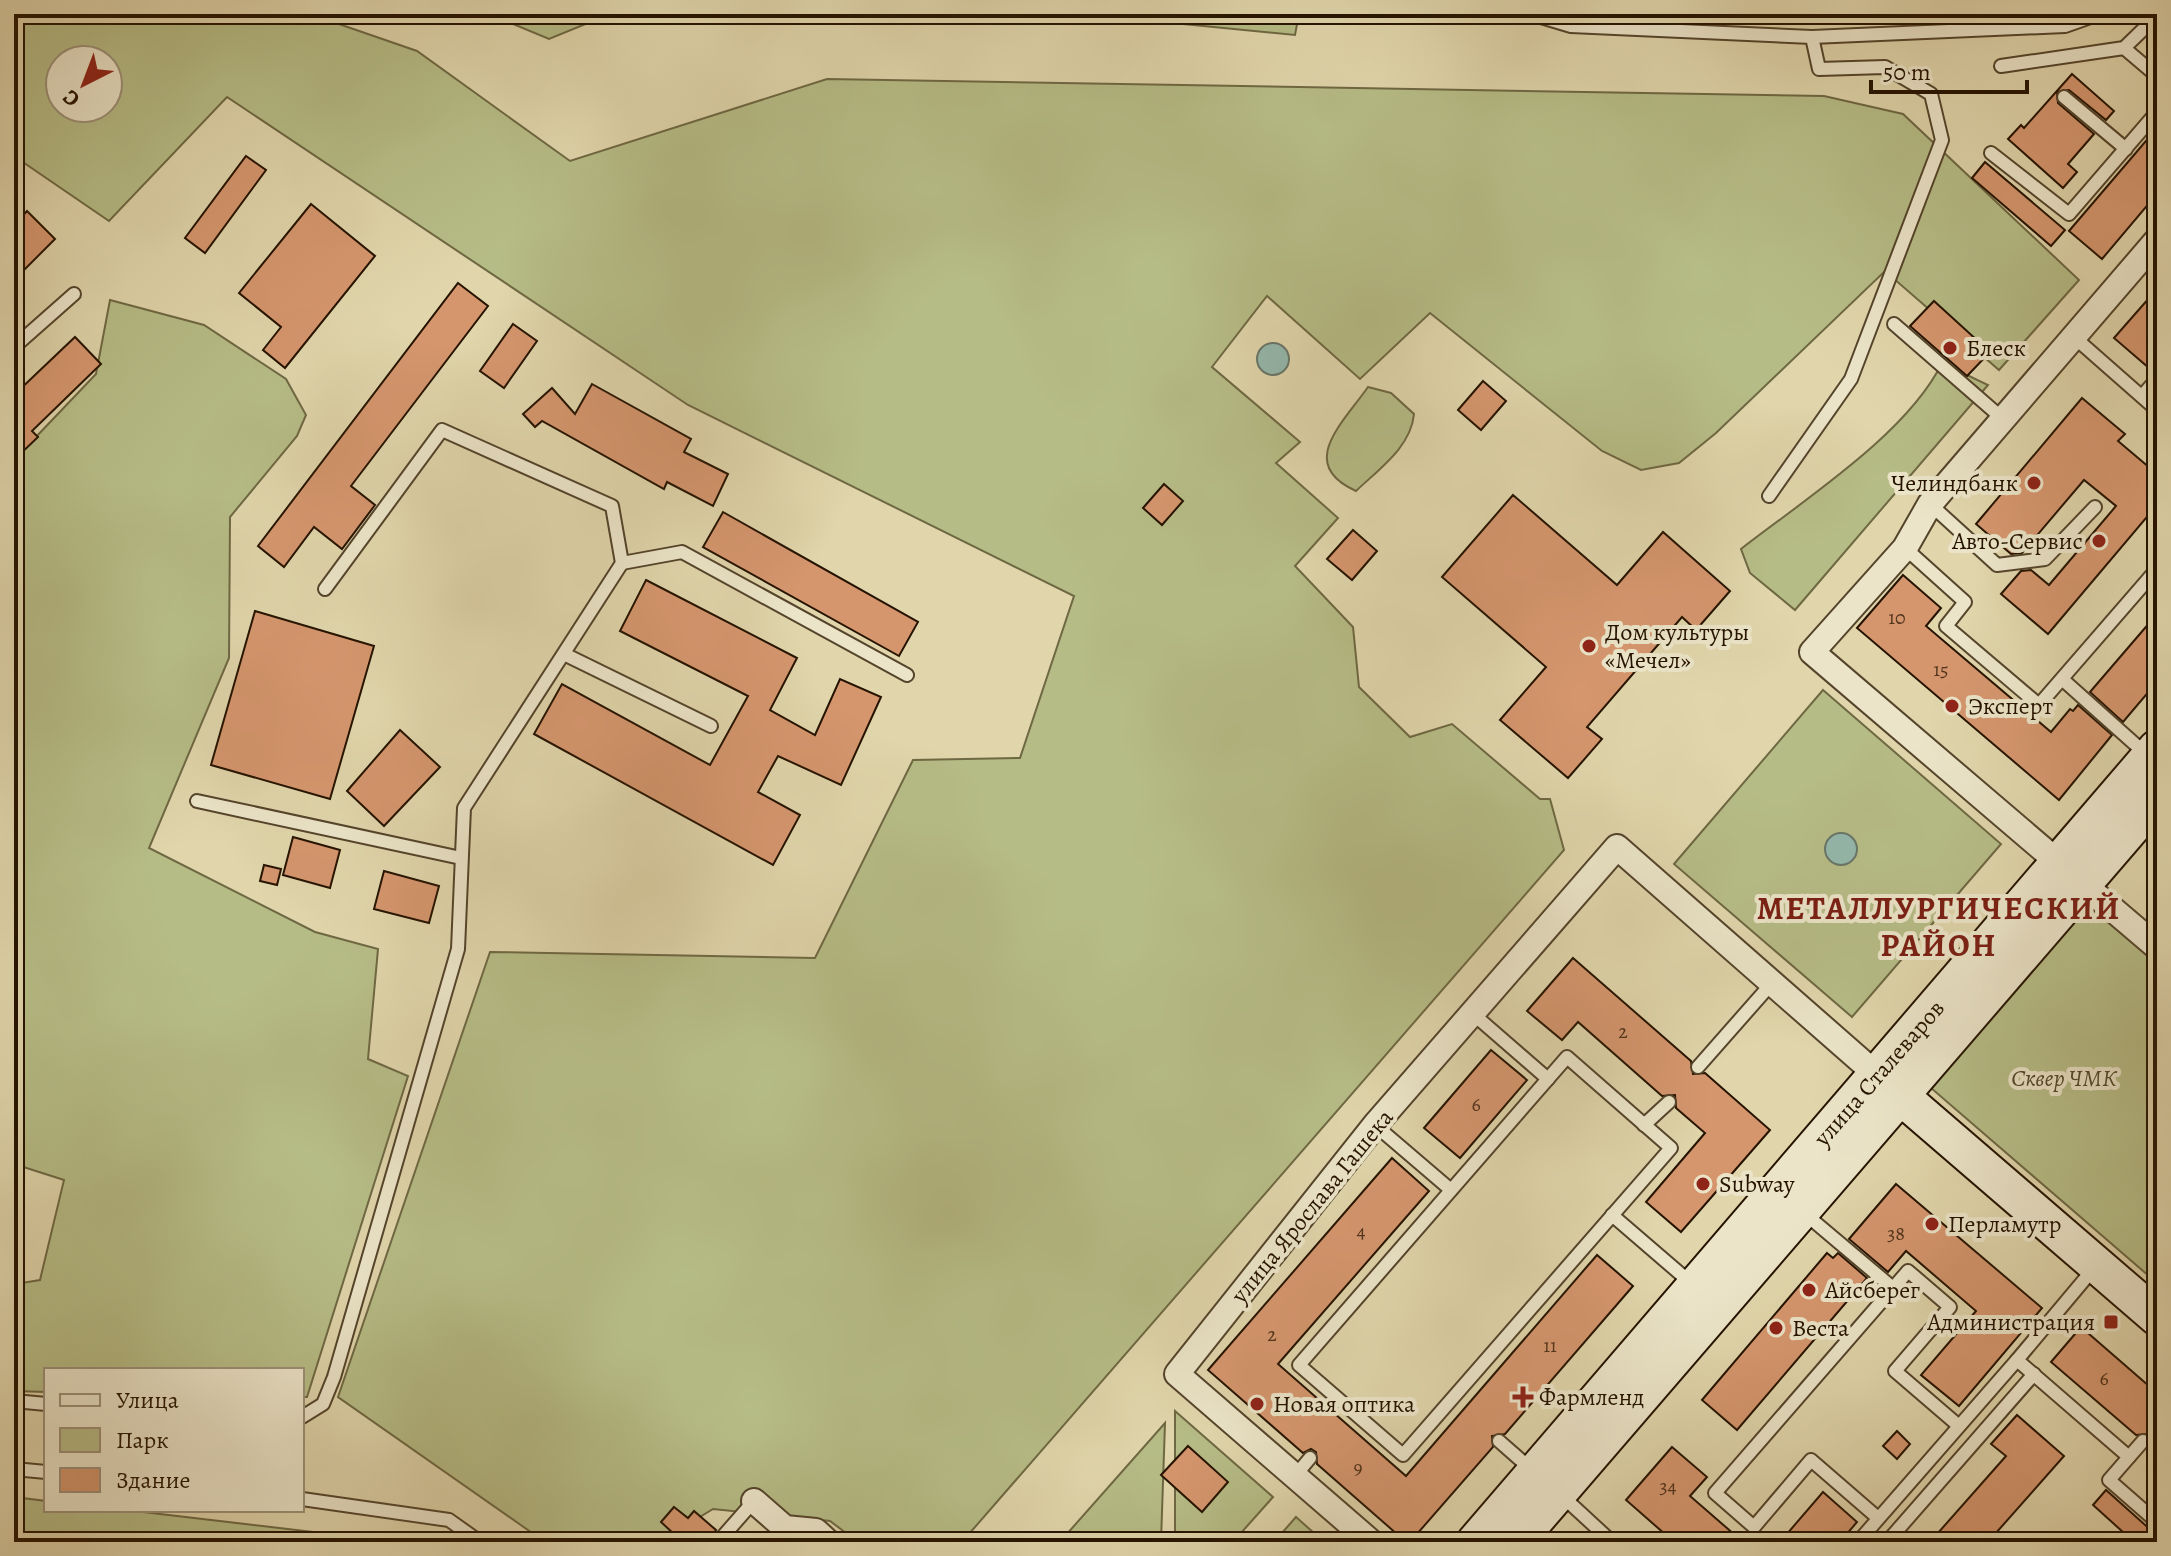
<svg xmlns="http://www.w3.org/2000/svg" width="2171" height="1556" font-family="Alegreya,serif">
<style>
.green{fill:#b6bc86;stroke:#6e6843;stroke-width:2;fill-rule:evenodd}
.water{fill:#94b8ad;stroke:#687668;stroke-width:2}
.building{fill:#d5966e;stroke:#251300;stroke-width:2}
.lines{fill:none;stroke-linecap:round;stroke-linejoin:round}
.lane-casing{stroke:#54442b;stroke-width:16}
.street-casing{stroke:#54442b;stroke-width:28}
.secondary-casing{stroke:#251300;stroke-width:40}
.lane{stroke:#ebe4c8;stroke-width:12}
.street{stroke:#ebe4c8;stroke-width:24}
.secondary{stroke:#ebe4c8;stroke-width:36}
.poi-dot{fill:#8f2418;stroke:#ebe4c8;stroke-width:3}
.labels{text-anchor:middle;stroke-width:8;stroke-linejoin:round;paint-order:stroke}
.number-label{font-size:20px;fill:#51341c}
.poi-label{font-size:24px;fill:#251300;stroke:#ebe4c8;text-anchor:start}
.street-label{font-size:24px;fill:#251300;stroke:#ebe4c8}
.park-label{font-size:24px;font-style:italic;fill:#504628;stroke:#ebe4c8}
.district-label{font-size:32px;font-weight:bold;letter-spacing:2px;fill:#7a1f14;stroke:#ebe4c8}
</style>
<rect width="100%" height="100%" fill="#e0d5ab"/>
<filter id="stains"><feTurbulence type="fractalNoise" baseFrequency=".0025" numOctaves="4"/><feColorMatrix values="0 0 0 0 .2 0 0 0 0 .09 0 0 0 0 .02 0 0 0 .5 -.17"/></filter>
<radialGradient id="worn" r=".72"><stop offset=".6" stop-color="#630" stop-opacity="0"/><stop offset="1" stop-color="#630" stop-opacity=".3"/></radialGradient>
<g class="green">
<path d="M14,14h296l107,37 153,110 257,-82 997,17 79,18 176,166 -80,90 -114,-99 -169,162 -37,30 -38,7 -39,-19 -172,-138 -70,66 -93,-83 -55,71 88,75 -24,21 62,55 -43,48 58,61 6,60 51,50 42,-13 88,75h10l14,51 -602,692h-104l-28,-21 -117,-12 -54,33h-114l-207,-145 152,-445 325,6 98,-198 107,-2 54,-162 -386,-191 -461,-308 -118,124 -95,-65zM60,60h48v48h-48z"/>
<polygon points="489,14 610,14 549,39"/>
<polygon points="1081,14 1299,14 1295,35"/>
<polygon points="110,300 204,325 286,379 306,415 297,436 230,517 229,658 149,848 315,932 378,949 368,1059 408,1076 307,1397 302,1397 302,1370 46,1370 46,1392 14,1391 21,1283 40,1280 64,1180 14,1164 14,460 96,374"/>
<path d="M1942,363l46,22 -193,225 -45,-37 -9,-24c64,-50 166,-115 201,-186z"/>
<path d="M1368,387l23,6 23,21c-3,33 -35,55 -58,77 -60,-27 -13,-68 12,-104z"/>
<polygon points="1823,690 2001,844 1852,1017 1674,864"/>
<polygon points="2090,903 2157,960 2157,1283 1931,1088"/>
<polygon points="1175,1411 1273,1497 1233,1542 1175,1542"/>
<polygon points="1165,1423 1161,1542 1073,1542 1066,1535"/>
<polygon points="14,1497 46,1501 46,1510 126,1510 398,1542 14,1542"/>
<polygon points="1296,1517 1324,1542 1274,1542"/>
</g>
<g class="water">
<circle cx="1273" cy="359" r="16"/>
<circle cx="1841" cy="849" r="16"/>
</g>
<g class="building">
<polygon points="2072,74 2114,111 2106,120 2069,90 2057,92 2058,103 2094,134 2068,164 2077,172 2063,188 2008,139 2021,125 2024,128"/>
<polygon points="2157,128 2157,194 2102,259 2069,231"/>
<polygon points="246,156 266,170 205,253 185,238"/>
<polygon points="1985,162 2065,230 2051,246 1972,178"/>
<polygon points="311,204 375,256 285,368 263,350 281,327 239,293"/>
<polygon points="27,211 55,239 14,280 14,225"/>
<polygon points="458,283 488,306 351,486 375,505 342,549 314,527 284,567 258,546"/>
<polygon points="2157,289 2157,358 2149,368 2114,338"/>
<polygon points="1934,301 1990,352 1967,376 1910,326"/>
<polygon points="513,324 537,341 504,388 480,371"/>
<polygon points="75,337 101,364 32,431 38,437 14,460 14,395"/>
<polygon points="1483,381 1506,401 1481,430 1458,410"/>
<polygon points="592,384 691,439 684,452 728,474 713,506 667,482 664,489 542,421 535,427 523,414 552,388 575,414"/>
<polygon points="2082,398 2125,434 2118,441 2157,474 2157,505 2048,634 2001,594 2021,571 2031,570 2049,585 2116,506 2084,480 2022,553 2011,554 1976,524"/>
<polygon points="1164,484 1183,501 1162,525 1143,508"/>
<polygon points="1513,495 1617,585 1663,532 1730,591 1696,630 1682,617 1587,727 1602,739 1568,778 1500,720 1546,667 1442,577"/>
<polygon points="723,512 918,622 899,656 703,547"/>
<polygon points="1353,530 1377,551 1352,580 1327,559"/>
<polygon points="1903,575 1941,608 1926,626 2051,732 2070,709 2073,711 2078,705 2112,735 2059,800 1857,628"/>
<polygon points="646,580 797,658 770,710 815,735 840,679 881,697 841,785 778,756 758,792 800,815 773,865 534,734 562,684 710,765 748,696 620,631"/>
<polygon points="255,611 374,646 330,799 211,765"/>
<polygon points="2157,614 2157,682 2123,722 2090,692"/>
<polygon points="400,730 440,767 384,826 347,791"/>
<polygon points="293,837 340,850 330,888 283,875"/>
<polygon points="264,865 281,869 277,885 260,881"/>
<polygon points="384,871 439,886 429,923 374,909"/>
<polygon points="1573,958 1691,1061 1693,1074 1705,1073 1770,1130 1681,1232 1646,1202 1705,1133 1676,1108 1675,1095 1662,1096 1578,1022 1562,1040 1527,1011"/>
<polygon points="1491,1050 1527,1080 1460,1158 1424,1128"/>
<polygon points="1392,1158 1429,1191 1278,1364 1406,1476 1597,1255 1633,1286 1505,1434 1492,1436 1493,1447 1410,1542 1406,1542 1317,1464 1316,1452 1311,1449 1303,1453 1208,1370"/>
<polygon points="1896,1184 2042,1308 1959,1406 1921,1375 1976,1311 1906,1251 1888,1272 1849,1239"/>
<polygon points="1827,1253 1833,1258 1838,1253 1867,1278 1737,1430 1702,1400"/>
<polygon points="2081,1327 2157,1393 2157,1453 2150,1447 2152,1439 2148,1434 2136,1435 2051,1362"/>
<polygon points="2017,1415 2064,1456 1988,1542 1930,1542 2006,1456 1991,1444"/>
<polygon points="1897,1431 1910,1444 1897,1459 1883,1446"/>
<polygon points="1188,1446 1228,1482 1202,1512 1161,1475"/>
<polygon points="1672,1447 1707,1477 1690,1496 1743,1542 1674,1542 1626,1500"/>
<polygon points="2106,1490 2153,1532 2144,1542 2134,1542 2093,1505"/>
<polygon points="1823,1492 1857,1522 1840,1542 1780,1542"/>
<polygon points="674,1507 688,1518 694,1511 716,1530 709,1542 667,1542 674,1534 661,1522"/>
</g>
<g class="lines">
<defs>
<g id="lane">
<polyline points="1531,14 1571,26 1812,37 2065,26 2099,14"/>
<polyline points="1331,16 1377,14"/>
<polyline points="2124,48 2157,76"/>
<polyline points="2001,66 2124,48 2157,16"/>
<polyline points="2064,97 2126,149"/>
<polyline points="1991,153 2069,214 2157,112"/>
<polyline points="1894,324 2003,419"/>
<polyline points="2074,337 2157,410"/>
<polyline points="14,347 74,294"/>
<polyline points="2142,396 2157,379"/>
<polyline points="1769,496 1851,379 1942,140 1931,94 1885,67 1819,69 1812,37"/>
<polyline points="1930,504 1997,565 2045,559 2095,507"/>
<polyline points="1905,548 1965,602 1946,626 2039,705 2157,569"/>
<polyline points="622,563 682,552 907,675"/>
<polyline points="564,654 711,726"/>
<polyline points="2062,679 2146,754"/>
<polyline points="197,801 461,858"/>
<polyline points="1472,1013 1548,1079"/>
<polygon points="1567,1057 1671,1148 1403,1455 1299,1365"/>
<polyline points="1698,1067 1772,983"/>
<polyline points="1375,1125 1451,1190"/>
<polyline points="1644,1125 1669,1102"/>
<polyline points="1804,1213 1893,1288"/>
<polyline points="1612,1215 1691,1283"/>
<polyline points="2017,1360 2095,1267"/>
<polyline points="14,1401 46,1404"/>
<polyline points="302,1417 323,1404 334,1377 458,949 464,808 622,563 612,506 442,430 325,589"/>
<polyline points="1499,1441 1532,1470"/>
<polyline points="2129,1457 2143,1441"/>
<polyline points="14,1469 46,1472"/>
<polyline points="1295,1476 1310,1458"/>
<polyline points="1561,1495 1612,1542"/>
<polyline points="302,1499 449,1520 480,1542"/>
<polyline points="1878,1518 1811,1460 1754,1527 1715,1493 1908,1271 1950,1307 1895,1371 1959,1426"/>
<polyline points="718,1542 754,1501"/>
<polyline points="1858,1542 2017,1360 2129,1457 2109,1480 2157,1522"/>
<polyline points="1887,1542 2034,1374"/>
</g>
<g id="street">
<polyline points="2059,863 1812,652 1905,548 1930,504 2157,240"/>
<polyline points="2083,884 2157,947"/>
<polyline points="754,1501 785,1528 816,1531 828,1542"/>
<polyline points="1371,1542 1177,1374 1375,1125 1617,847 1877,1075"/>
</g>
<g id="secondary">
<polyline points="1882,1080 2157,1317"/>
<polyline points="1475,1542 2157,748"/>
<polyline points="1516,1542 2157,798"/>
</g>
</defs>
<use href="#lane" class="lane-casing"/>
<use href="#street" class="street-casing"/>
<use href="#secondary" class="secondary-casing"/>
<use href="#lane" class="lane"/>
<use href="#street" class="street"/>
<use href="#secondary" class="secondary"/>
</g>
<g class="poi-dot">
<circle cx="1950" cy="348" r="8"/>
<circle cx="2034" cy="483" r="8"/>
<circle cx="2099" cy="541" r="8"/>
<circle cx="1589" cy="646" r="8"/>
<circle cx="1952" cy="706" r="8"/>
<circle cx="1703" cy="1184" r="8"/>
<circle cx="1932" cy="1224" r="8"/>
<circle cx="1809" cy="1290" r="8"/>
<rect x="2103" y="1314" width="16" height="16" rx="4"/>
<circle cx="1776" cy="1328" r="8"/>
<path d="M1519 1385h8v8h8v8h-8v8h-8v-8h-8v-8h8z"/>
<circle cx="1257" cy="1404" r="8"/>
</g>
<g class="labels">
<g class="number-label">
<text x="1897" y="624">10</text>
<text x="1941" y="676">15</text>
<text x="1623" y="1038">2</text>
<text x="1476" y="1111">6</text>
<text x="1361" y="1238">4</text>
<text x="1896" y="1240">38</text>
<text x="1272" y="1341">2</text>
<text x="1550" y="1352">11</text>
<text x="2104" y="1385">6</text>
<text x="1358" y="1474">9</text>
<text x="1668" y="1493">34</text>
</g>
<g class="poi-label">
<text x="1966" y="356">Блеск</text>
<text x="2018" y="491" text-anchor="end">Челиндбанк</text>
<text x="2083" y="549" text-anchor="end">Авто-Сервис</text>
<text x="1605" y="640">Дом культуры<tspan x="1605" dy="28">«Мечел»</tspan></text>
<text x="1968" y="714">Эксперт</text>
<text x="1719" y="1192">Subway</text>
<text x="1948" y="1232">Перламутр</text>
<text x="1825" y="1298">Айсберег</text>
<text x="2095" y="1330" text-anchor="end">Администрация</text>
<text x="1792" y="1336">Веста</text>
<text x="1539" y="1405">Фармленд</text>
<text x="1273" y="1412">Новая оптика</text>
</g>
<g class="street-label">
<text transform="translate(1879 1073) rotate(-49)" y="8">улица Сталеваров</text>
<text transform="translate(1312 1206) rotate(-51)" y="8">улица Ярослава Гашека</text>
</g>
<g class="park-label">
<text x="2064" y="1086">Сквер ЧМК</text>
</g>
<g class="district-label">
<text x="1939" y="919">МЕТАЛЛУРГИЧЕСКИЙ<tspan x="1939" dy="37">РАЙОН</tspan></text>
</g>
</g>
<rect width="2171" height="1556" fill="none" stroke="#e0d5ab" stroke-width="48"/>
<rect x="16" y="16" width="2139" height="1524" fill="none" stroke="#251300" stroke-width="4"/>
<rect x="24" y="24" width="2123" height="1508" fill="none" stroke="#251300" stroke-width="2"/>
<rect x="44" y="1368" width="260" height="144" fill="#ebe4c8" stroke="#9c9078" stroke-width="2"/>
<rect x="60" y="1394" width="40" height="12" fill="#ebe4c8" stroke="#9c9078" stroke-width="2"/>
<text x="116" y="1408" font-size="24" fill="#251300">Улица</text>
<rect x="60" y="1428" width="40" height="24" fill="#b6bc86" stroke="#9c9078" stroke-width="2"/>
<text x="116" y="1448" font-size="24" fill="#251300">Парк</text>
<rect x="60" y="1468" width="40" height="24" fill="#d5966e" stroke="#9c9078" stroke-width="2"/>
<text x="116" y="1488" font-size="24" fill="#251300">Здание</text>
<g transform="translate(84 84) rotate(222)"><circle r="38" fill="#ebe4c8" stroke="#9c9078" stroke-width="2"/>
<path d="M0-6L14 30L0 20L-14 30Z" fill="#8f2418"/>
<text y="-12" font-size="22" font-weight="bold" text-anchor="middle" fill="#251300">С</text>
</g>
<path d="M1871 80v12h156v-12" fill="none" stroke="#251300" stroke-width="4"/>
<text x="1883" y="80" font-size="24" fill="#251300" stroke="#ebe4c8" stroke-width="6" paint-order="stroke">50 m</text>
<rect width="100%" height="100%" filter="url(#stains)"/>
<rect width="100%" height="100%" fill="url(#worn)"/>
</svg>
